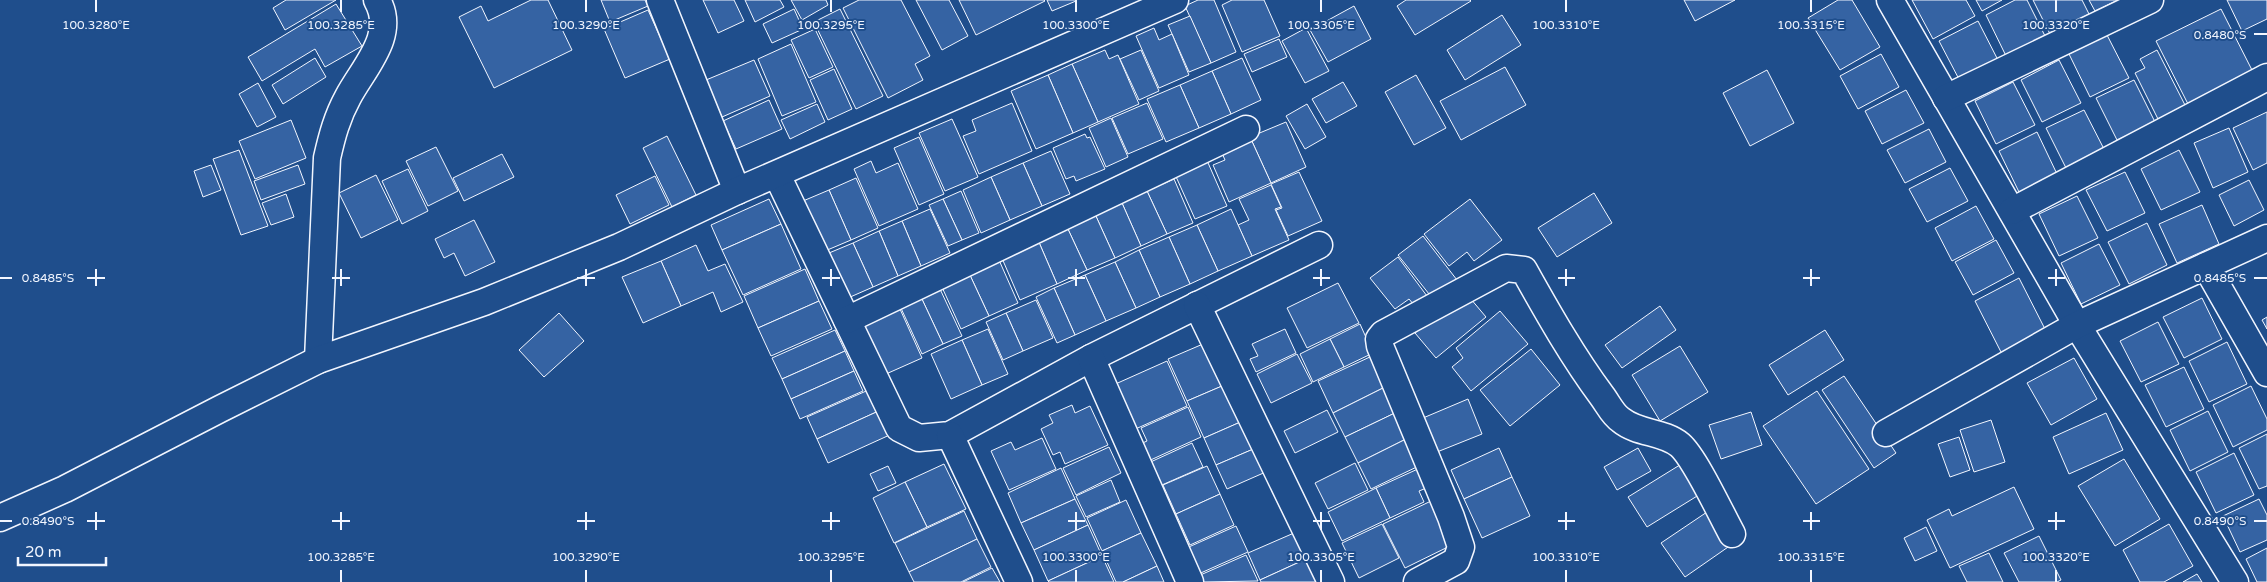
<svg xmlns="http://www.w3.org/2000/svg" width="2267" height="582" font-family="'Varela Round',sans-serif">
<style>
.building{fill:#3563a3;stroke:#f2f6ff}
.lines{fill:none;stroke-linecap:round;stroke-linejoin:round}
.minor-casing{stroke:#f2f6ff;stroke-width:29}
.minor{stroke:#1f4e8c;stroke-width:26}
.ticks{fill:none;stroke:#f2f6ff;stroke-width:2}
.ticks-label{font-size:12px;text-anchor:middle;fill:#f2f6ff;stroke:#1f4e8c;stroke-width:4;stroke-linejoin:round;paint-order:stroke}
</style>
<rect width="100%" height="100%" fill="#1f4e8c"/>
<g class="building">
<polygon points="286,0 336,0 285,30 273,8"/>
<polygon points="531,0 548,0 572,50 494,88 459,17 481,6 488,21"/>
<polygon points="601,0 645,0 648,6 610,22"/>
<polygon points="703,0 734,0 744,21 718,33"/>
<polygon points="745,0 780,0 784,7 755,22"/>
<polygon points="791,0 826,0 828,5 802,20"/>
<polygon points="859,0 901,0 930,56 915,64 923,80 888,98 843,8"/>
<polygon points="916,0 949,0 968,36 942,50"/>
<polygon points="959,0 1044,0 1045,1 976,35"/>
<polygon points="1047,0 1076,0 1076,1 1052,11"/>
<polygon points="1198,0 1214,0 1236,52 1211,63 1185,6"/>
<polygon points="1232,0 1264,0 1280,36 1242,52 1222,5"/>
<polygon points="1406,0 1470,0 1471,1 1415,35 1397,6"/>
<polygon points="1684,0 1735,0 1695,21"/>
<polygon points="1838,0 1852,0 1880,47 1840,70 1808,18"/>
<polygon points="1912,0 1966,0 1975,16 1933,39"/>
<polygon points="1976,0 2002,0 1982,11"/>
<polygon points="2015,0 2027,0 2046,38 2007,58 1986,15"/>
<polygon points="2033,0 2082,0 2089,14 2050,34"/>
<polygon points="2089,0 2118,0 2095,11"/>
<polygon points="2227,0 2267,0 2267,19 2242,31"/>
<polygon points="336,4 362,46 325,67 315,49 262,81 248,57"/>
<polygon points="1354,6 1371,39 1328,62 1310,30"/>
<polygon points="794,9 803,29 772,43 763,24"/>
<polygon points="840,9 883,96 856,109 814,22"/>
<polygon points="2221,9 2254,74 2189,106 2156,41"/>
<polygon points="648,10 670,59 625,78 604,29"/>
<polygon points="1502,15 1521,45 1465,80 1447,50"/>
<polygon points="1190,16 1211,63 1189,72 1168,25"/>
<polygon points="1978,21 2000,64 1961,83 1939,41"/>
<polygon points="1154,28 1159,40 1172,34 1189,75 1159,88 1136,36"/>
<polygon points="1306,28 1329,71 1305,83 1282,41"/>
<polygon points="815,29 833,67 809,78 791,40"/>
<polygon points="2107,35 2129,78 2090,97 2069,54"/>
<polygon points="1279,39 1287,57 1252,72 1244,54"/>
<polygon points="791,44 816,102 782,116 758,59"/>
<polygon points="1105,50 1109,59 1118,55 1139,104 1098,122 1072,64"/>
<polygon points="1141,50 1159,91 1139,100 1120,59"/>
<polygon points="2157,50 2185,105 2158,119 2135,73 2145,68 2140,59"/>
<polygon points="1881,54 1899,87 1858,109 1840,76"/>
<polygon points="315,58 326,77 283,104 272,85"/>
<polygon points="1242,58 1261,100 1231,114 1212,71"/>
<polygon points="754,60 770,96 722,117 706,80"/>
<polygon points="2059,60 2081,103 2042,122 2021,80"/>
<polygon points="1072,64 1098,122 1073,133 1048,75"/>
<polygon points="1505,67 1526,105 1461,140 1440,101"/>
<polygon points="834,69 852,109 828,120 810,80"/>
<polygon points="1767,70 1794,123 1750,146 1723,93"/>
<polygon points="1212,71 1231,114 1199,128 1180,85"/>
<polygon points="1048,75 1073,133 1036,149 1011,91"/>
<polygon points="1416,75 1446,128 1414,145 1385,92"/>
<polygon points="2134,80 2155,122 2117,140 2096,98"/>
<polygon points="1343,82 1357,106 1326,123 1312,99"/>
<polygon points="2013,82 2035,125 1996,144 1975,101"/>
<polygon points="258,83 276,117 257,127 239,94"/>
<polygon points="1180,85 1199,128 1166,142 1147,99"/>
<polygon points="1906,90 1924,123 1882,144 1865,111"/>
<polygon points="769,100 782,129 736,149 723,121"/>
<polygon points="1012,103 1032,151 979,174 963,136 976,131 972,120"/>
<polygon points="1147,103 1163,139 1128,154 1112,118"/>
<polygon points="817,104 825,122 790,139 781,120"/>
<polygon points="1307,104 1326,137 1305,149 1286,116"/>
<polygon points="2084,110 2105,151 2067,170 2046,128"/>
<polygon points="2267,112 2267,163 2253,170 2233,128"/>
<polygon points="1111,118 1128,157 1106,167 1089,128"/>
<polygon points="952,119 978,177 945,191 919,133"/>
<polygon points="291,120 306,158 255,179 239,141"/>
<polygon points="1286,122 1306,167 1271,183 1250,137"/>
<polygon points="2229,128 2248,172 2213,188 2194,143"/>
<polygon points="1929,129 1946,162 1905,183 1887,150"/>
<polygon points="2037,132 2057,174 2019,192 1999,151"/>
<polygon points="1085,134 1087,138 1090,137 1105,169 1076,181 1074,176 1066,179 1053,148"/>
<polygon points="667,136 696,195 672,207 643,148"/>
<polygon points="919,137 944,194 919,205 894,148"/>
<polygon points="1250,137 1271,183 1229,202 1213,165 1225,160 1221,151"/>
<polygon points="436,147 458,191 428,206 406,161"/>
<polygon points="239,150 268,226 241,235 213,159"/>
<polygon points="2179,150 2200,192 2161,210 2141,169"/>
<polygon points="1051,151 1070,194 1042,206 1023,163"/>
<polygon points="502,154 514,177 464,201 453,178"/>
<polygon points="1205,156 1227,206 1195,219 1173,170"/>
<polygon points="871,161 876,173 898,163 918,209 879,226 854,169"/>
<polygon points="1023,163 1042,206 1010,220 991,177"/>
<polygon points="211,165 221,190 203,197 194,171"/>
<polygon points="298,165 305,184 261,200 254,181"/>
<polygon points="1950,168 1968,201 1927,222 1909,189"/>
<polygon points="408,169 428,211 402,224 382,181"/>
<polygon points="1299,172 1322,221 1288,236 1276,210 1282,208 1271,184"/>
<polygon points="2125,172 2145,213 2107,231 2086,190"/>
<polygon points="376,175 398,220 361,238 339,193"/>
<polygon points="655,176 669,205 630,224 616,195"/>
<polygon points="991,177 1010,220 981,233 963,190"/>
<polygon points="856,178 878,228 851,240 829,190"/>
<polygon points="1174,179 1193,223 1167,234 1147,191"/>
<polygon points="2249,180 2264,210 2234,226 2219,195"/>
<polygon points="1271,185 1281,207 1275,209 1289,240 1252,256 1238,225 1249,220 1239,199"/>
<polygon points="829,190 851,240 825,251 803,201"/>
<polygon points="961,191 979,233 962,240 943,199"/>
<polygon points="1147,191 1167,234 1141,246 1122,203"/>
<polygon points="1594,193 1612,223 1557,257 1538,228"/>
<polygon points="286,194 294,217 271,225 262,203"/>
<polygon points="2077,196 2098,238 2059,256 2039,214"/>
<polygon points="769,199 781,224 722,250 711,225"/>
<polygon points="943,199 962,240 948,246 929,205"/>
<polygon points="1470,199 1502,240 1474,261 1467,252 1449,266 1424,234"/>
<polygon points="1122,203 1141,246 1115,258 1095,214"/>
<polygon points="2202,205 2219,244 2177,263 2159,224"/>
<polygon points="1976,206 1994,239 1952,261 1935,228"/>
<polygon points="930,209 950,253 921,266 902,221"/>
<polygon points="1231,209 1252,256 1218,271 1197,225"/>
<polygon points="1095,214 1115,258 1087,270 1067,227"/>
<polygon points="474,220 495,262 465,276 454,253 444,258 435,239"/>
<polygon points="902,221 921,266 898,276 879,231"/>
<polygon points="2147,223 2167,265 2129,284 2108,242"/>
<polygon points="781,224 801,269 743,295 722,250"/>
<polygon points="1197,225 1218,271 1190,284 1169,237"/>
<polygon points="1067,227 1087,270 1057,284 1038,240"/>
<polygon points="879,231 898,276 873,287 853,243"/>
<polygon points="1423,236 1457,280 1433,299 1398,255"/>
<polygon points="1169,237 1190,284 1160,297 1139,250"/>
<polygon points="1038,240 1057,284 1020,300 1001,256"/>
<polygon points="1996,240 2014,273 1973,295 1955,262"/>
<polygon points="853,243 873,287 848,298 829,253"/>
<polygon points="2099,244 2120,285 2081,304 2061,263"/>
<polygon points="696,245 708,271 725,264 743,302 721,312 713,292 681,306 661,261"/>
<polygon points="1139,250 1160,297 1136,308 1115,262"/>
<polygon points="1398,257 1427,296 1414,305 1409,299 1395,309 1370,278"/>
<polygon points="999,260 1018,303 989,316 969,273"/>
<polygon points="661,261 681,306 643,323 622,277"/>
<polygon points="1115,262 1136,308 1106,321 1085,275"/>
<polygon points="805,269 819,301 758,328 744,296"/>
<polygon points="969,273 989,316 961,329 941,285"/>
<polygon points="1085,275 1106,321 1075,335 1054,288"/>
<polygon points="2019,278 2046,331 2002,354 1975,301"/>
<polygon points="1338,283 1359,323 1307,348 1287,308"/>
<polygon points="1054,288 1075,335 1057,343 1036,297"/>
<polygon points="940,289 962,336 943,344 921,297"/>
<polygon points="1465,292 1486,317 1436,358 1415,333"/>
<polygon points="921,297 943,344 922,354 900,306"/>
<polygon points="2202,298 2222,339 2184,358 2163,317"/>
<polygon points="1036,300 1053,338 1023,351 1006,313"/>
<polygon points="819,301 832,329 771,356 758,328"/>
<polygon points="1660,306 1676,330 1622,368 1605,345"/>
<polygon points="900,309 922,358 886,374 864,325"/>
<polygon points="1500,311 1528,344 1471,391 1452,367 1463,358 1456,348"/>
<polygon points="559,313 584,341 544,377 519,350"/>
<polygon points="1006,313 1023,351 1003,360 986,322"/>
<polygon points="2267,317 2267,329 2262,320"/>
<polygon points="2158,322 2179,364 2141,382 2120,341"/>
<polygon points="1360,324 1373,353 1344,367 1330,339"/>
<polygon points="988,329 1008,374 982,385 962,340"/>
<polygon points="1285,329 1296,353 1256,372 1250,359 1258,356 1252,344"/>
<polygon points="835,330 845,351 782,379 772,358"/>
<polygon points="1825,330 1844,360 1788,395 1769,365"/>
<polygon points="1330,339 1344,367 1313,382 1300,354"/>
<polygon points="962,340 982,385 951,399 931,354"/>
<polygon points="1210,341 1229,383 1187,401 1168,359"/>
<polygon points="2227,342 2247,384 2209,402 2189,361"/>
<polygon points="1680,346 1708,392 1660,421 1632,375"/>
<polygon points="1531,349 1560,385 1510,426 1480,390"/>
<polygon points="845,351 854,371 791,399 782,379"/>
<polygon points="1297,354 1312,383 1271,403 1257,374"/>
<polygon points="1372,356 1387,386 1333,413 1318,381"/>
<polygon points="2074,358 2097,399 2051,425 2027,383"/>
<polygon points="1167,361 1187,406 1131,431 1111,386"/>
<polygon points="2184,367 2204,409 2166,427 2145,385"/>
<polygon points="854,371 863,391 800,419 791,399"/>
<polygon points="1844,376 1896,453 1874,468 1822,390"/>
<polygon points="1229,383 1245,420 1204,438 1187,401"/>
<polygon points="1387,386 1399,411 1345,437 1333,413"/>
<polygon points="2251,386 2267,419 2267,430 2233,447 2213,405"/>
<polygon points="873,388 883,409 817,439 807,417"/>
<polygon points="1817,391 1869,469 1816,504 1763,426"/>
<polygon points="1468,399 1482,434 1437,452 1423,418"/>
<polygon points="1072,405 1075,413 1090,406 1108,445 1065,464 1060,452 1053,455 1041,429 1053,423 1049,415"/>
<polygon points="1188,407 1201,437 1144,463 1136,446 1147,441 1141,428"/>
<polygon points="883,409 894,433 828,463 817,439"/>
<polygon points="1327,410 1338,432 1295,453 1284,431"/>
<polygon points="1399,411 1412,436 1358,463 1345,437"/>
<polygon points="2208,411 2228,452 2190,471 2170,430"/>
<polygon points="1751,412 1762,445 1721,459 1709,425"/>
<polygon points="2106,413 2123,450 2069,474 2053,437"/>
<polygon points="1245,420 1258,447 1216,465 1204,438"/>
<polygon points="1991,420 2005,462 1974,472 1960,430"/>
<polygon points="2267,434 2267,486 2259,489 2239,448"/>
<polygon points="1412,436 1425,463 1371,489 1358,463"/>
<polygon points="1959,437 1970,470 1950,477 1938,444"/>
<polygon points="1042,438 1056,469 1009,490 991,451 1011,442 1015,450"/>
<polygon points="1192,443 1203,467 1155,488 1144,465"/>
<polygon points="1109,447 1121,473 1076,495 1063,468"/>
<polygon points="1258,447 1268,471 1227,489 1216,465"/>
<polygon points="1499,448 1512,477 1464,499 1451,470"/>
<polygon points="1638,448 1651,471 1617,490 1604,467"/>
<polygon points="2234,453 2254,495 2216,513 2196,472"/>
<polygon points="2124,459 2160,519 2115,546 2078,486"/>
<polygon points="1355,463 1368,490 1328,509 1315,483"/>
<polygon points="1683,463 1702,493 1647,527 1628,497"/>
<polygon points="944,464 966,509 927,527 905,482"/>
<polygon points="888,466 896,483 878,491 870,474"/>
<polygon points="1207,466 1220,494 1176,514 1163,485"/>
<polygon points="1061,468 1075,499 1021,523 1008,493"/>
<polygon points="1420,468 1429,487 1419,491 1424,502 1390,518 1376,488"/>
<polygon points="1512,477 1530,516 1482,538 1464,499"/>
<polygon points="1111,480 1120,502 1086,517 1076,496"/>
<polygon points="905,482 927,527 894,543 873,498"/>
<polygon points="2014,487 2034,529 1950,568 1927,520 1949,509 1952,516"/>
<polygon points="1376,488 1390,518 1342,541 1328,512"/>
<polygon points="1220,494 1234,525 1190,545 1176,514"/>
<polygon points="1075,499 1088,525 1034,550 1021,523"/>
<polygon points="2259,499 2267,515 2267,540 2240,552 2223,516"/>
<polygon points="1126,500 1141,533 1102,551 1087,518"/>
<polygon points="1431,501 1452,545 1405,568 1383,524"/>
<polygon points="964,511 977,539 909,572 895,543"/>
<polygon points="1707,512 1731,545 1685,577 1661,543"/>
<polygon points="1382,524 1399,558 1359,578 1342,543"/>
<polygon points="2169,524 2193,566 2164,582 2140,582 2123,550"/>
<polygon points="1088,525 1102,556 1048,581 1034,550"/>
<polygon points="1236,526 1248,552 1194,576 1182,550"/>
<polygon points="1926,527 1937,551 1915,561 1904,538"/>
<polygon points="1141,533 1157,566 1123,582 1116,582 1102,551"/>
<polygon points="1294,533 1306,559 1260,580 1248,553"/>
<polygon points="2039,536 2061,580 2057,582 2019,582 2004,553"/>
<polygon points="977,539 991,567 961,582 914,582 909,572"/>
<polygon points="2267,548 2267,582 2257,582 2246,559"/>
<polygon points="1989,553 2003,582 1967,582 1959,566"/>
<polygon points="1246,555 1258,581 1201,582 1198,576"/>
<polygon points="1102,556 1114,582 1049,582 1048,581"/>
<polygon points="1306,559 1316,582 1261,582 1260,580"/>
<polygon points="1157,566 1164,582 1123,582"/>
<polygon points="992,568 1000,582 963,582"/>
<polygon points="2197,574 2202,582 2183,582"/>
</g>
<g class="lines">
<defs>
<g id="minor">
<polyline points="660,0 737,191"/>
<polyline points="1890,0 2077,325 2235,582"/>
<polyline points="1946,98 2150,0"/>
<polyline points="777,175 899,428 919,438 950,435 1091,358 1319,245"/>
<polyline points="2012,211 2267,77"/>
<polyline points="2206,266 2267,373"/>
<polyline points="1197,305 1331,582"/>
<polyline points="847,320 1246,129"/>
<polyline points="1091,358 1190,582"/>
<path d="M318,360l9,-202c5,-22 10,-41 21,-61 16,-30 49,-62 29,-97"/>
<polyline points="1886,433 2077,325 2267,238"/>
<polyline points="950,435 1019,582"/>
<polyline points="0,518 65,489 220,409 318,360 484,302 619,247 737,191 1175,0"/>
<path d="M1417,582l39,-21 5,-14 -10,-30 -71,-171 -1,-7 4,-5 123,-66 18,2c24,43 49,87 78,126 6,8 11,19 19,24 17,14 42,11 59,25 15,13 41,69 52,89"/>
</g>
</defs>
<use href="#minor" class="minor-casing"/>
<use href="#minor" class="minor"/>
</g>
<path class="ticks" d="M96,0v12M341,0v12M586,0v12M831,0v12M1076,0v12M1321,0v12M1566,0v12M1811,0v12M2056,0v12M2254,34h13M96,269v17M341,269v17M586,269v17M831,269v17M1076,269v17M1321,269v17M1566,269v17M1811,269v17M2056,269v17M0,278h12M87,278h18M332,278h18M577,278h18M822,278h18M1068,278h17M1313,278h17M1558,278h17M1803,278h17M2048,278h17M2254,278h13M96,512v18M341,512v18M586,512v18M831,512v18M1076,512v18M1321,512v18M1566,512v18M1811,512v18M2056,512v18M0,521h12M87,521h18M332,521h18M577,521h18M822,521h18M1068,521h17M1313,521h17M1558,521h17M1803,521h17M2048,521h17M2254,521h13M341,570v12M586,570v12M831,570v12M1076,570v12M1321,570v12M1566,570v12M1811,570v12M2056,570v12"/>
<g class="ticks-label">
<text x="96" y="29">100.3280°E</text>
<text x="341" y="29">100.3285°E</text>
<text x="586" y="29">100.3290°E</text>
<text x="831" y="29">100.3295°E</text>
<text x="1076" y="29">100.3300°E</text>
<text x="1321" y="29">100.3305°E</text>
<text x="1566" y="29">100.3310°E</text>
<text x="1811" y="29">100.3315°E</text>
<text x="2056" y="29">100.3320°E</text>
<text x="2220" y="39">0.8480°S</text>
<text x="48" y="282">0.8485°S</text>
<text x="2220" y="282">0.8485°S</text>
<text x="48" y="525">0.8490°S</text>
<text x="2220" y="525">0.8490°S</text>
<text x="341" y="561">100.3285°E</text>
<text x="586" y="561">100.3290°E</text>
<text x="831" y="561">100.3295°E</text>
<text x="1076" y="561">100.3300°E</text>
<text x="1321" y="561">100.3305°E</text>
<text x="1566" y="561">100.3310°E</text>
<text x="1811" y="561">100.3315°E</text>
<text x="2056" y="561">100.3320°E</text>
</g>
<path d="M18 557v8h88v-8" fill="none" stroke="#f2f6ff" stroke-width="2.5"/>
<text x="25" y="557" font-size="15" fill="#f2f6ff" stroke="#1f4e8c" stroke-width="4" paint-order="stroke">20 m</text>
</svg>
